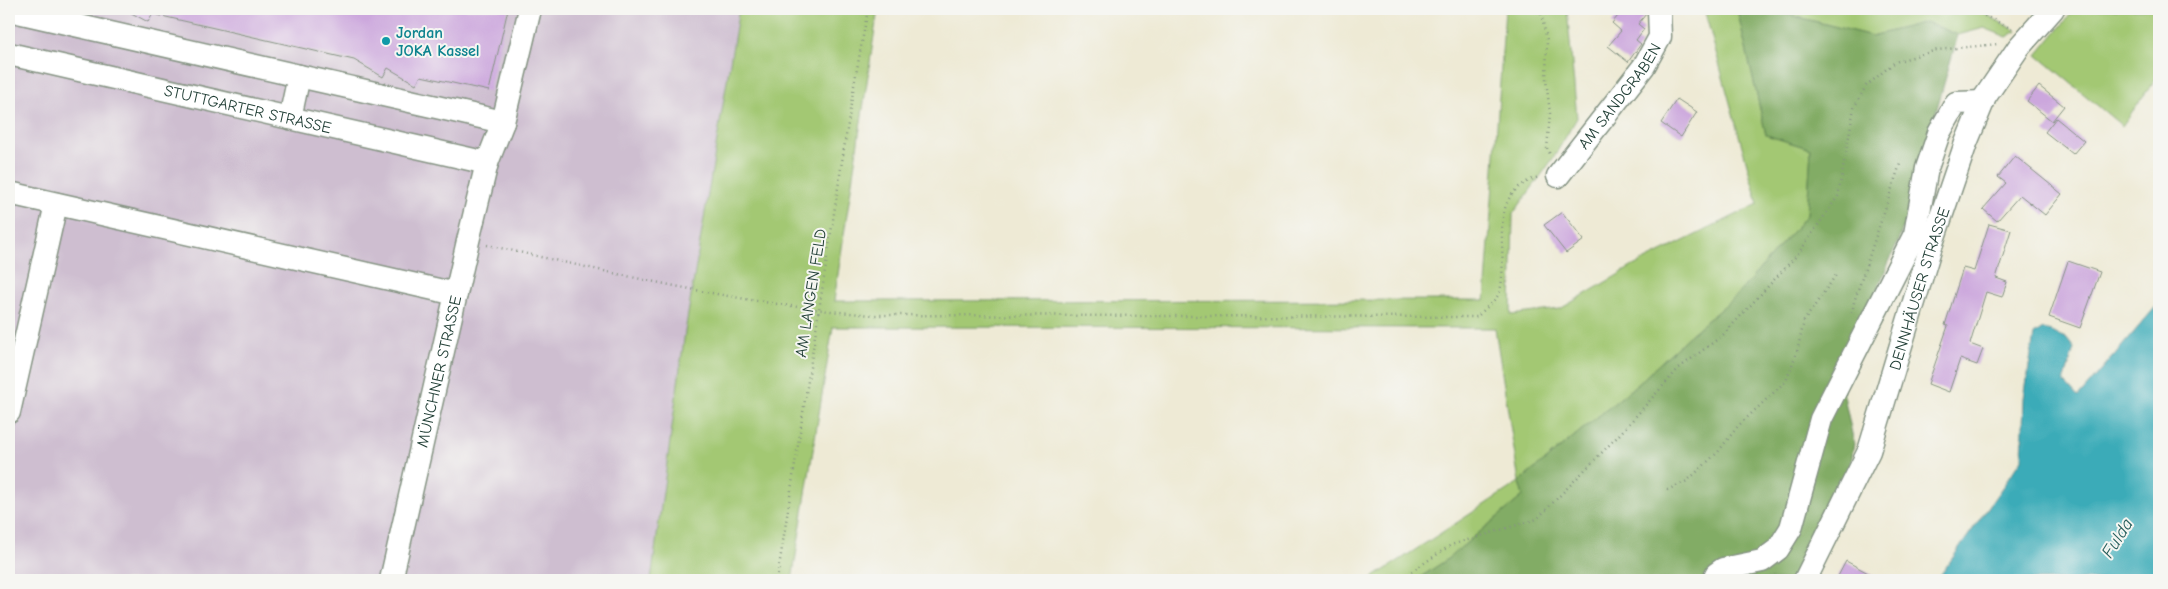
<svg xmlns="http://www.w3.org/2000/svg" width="2168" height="589" font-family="'Comic Neue',sans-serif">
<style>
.industrial{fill:#cebed0}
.green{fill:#a3c873;stroke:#618254}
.forest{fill:#82ac65;stroke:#50744c}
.water{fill:#3babb8;stroke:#2d7476}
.building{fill:#cca7dd}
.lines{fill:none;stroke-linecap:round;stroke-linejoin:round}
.minor-casing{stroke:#869484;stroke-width:25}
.path{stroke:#869484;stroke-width:2.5;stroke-dasharray:1 4;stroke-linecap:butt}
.minor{stroke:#fff;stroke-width:22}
.culture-dot{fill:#0f9aa8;stroke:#f6f6f2;stroke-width:2}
.labels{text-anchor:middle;stroke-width:4;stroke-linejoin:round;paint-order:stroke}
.culture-label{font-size:16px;font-weight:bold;fill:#0d838f;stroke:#f6f6f2;text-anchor:start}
.street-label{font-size:16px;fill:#1f3d34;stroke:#f6f6f2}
.water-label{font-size:18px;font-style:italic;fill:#275e5c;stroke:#f6f6f2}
</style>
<rect width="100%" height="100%" fill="#f6f6f2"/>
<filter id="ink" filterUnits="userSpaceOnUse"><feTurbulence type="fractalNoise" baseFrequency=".02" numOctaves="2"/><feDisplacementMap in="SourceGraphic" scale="10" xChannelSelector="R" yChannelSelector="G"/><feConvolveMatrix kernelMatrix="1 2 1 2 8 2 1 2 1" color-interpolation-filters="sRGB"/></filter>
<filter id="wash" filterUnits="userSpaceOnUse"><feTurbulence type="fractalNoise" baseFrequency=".0096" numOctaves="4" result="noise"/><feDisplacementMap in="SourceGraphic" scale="20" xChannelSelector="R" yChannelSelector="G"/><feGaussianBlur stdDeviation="1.12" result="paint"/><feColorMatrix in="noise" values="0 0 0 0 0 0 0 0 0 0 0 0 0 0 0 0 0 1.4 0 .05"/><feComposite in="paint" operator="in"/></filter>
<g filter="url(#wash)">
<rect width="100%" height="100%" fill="#eeead5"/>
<polygon class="industrial" points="9,9 739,9 685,332 651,580 9,580"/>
<g class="green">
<polygon points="739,9 878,9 834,301 1485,300 1505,9 1567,9 1577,118 1552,160 1513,214 1511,315 1560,309 1633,266 1758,204 1704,9 1737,9 1766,135 1811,149 1807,215 1737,295 1690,335 1642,380 1519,482 1523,496 1445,561 1416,580 1369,580 1519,482 1495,328 833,327 792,580 651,580 685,332"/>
<polygon points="1767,9 1976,9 2017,31 2007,37 1984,28 1958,35 1926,22 1872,36"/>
<polygon points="2075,9 2159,9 2159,74 2122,126 2037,55"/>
</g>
<polygon class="forest" points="1737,9 1766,9 1872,36 1926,22 1958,35 1901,234 1840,377 1854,443 1851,464 1796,580 1416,580 1445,561 1523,496 1519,482 1642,380 1690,335 1737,295 1807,215 1811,149 1766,135"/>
<polygon class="water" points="2159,303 2159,580 1937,580 2022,459 2024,398 2034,335 2043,329 2066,338 2074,348 2064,382 2078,397"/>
<g id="blocks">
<g class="building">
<polygon points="124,9 508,9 489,91 421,76 416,84 388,68 383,77 354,60 153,14 148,22"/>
<polygon points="1624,9 1640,9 1646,14 1638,24 1644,29 1636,40 1641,44 1628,62 1608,46 1621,31 1612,23"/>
<polygon points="2039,86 2064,106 2052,121 2027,101"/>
<polygon points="1677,99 1697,112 1681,137 1661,123"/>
<polygon points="2056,118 2084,141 2073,154 2045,132"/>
<polygon points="2015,156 2062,194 2045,215 2020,195 1997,221 1983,209 2006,183 1998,177"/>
<polygon points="1562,212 1584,240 1566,253 1544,225"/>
<polygon points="1989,224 2011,230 1996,278 2007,282 2002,297 1986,292 1970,344 1983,349 1977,365 1960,359 1949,392 1928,384 1948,326 1945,325 1963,268 1974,271"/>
<polygon points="2068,261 2100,272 2080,328 2049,317"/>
<polygon points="1846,561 1881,580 1836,580"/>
</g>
</g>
</g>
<g filter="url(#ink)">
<use href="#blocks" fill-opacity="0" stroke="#869484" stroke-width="1"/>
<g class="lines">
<defs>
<g id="minor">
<polyline points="9,10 299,76 290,118"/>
<path id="s1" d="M9,54l478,109"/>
<polyline points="299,76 503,122"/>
<path id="s2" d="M1558,176l86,-110 16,-29 -1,-28"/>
<polyline points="9,193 456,294"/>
<polyline points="9,412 56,204"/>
<path id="s3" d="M391,580l77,-339 19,-78 16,-41 27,-113"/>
<polyline points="1714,580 1716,574 1723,569 1762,561 1778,549 1791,528 1821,419 1915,234 1927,168 1939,133 1956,103 1983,102"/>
<path id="s4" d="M1805,580l64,-129 61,-202 36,-106 19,-46 34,-50 34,-38"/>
</g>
</defs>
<use href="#minor" class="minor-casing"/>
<g class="path">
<polyline points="1540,9 1547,40 1546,80 1550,113 1547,149 1551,155"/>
<polyline points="1971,9 2012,29"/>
<path d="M487,245c127,28 256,60 386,70l604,2c6,-7 21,-18 23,-26 10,-42 -17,-97 39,-114"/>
<polyline points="1852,313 1854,302 1901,161"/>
<polyline points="1667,490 1687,481 1718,452 1738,426 1786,381 1797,352 1804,321 1836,275"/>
<polyline points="777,580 853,91 868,9"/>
<polyline points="1399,580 1451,545 1537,519 1618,436 1679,368 1723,335 1798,254 1838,196 1854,108 1866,86 1895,62 1937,50 1998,44"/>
</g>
<use href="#minor" class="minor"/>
</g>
</g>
<circle class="culture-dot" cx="386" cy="41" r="5"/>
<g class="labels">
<g class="culture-label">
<text x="396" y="38">Jordan<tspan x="396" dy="18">JOKA Kassel</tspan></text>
</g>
<g class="street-label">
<text dy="6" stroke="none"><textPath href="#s2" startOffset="101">AM SANDGRABEN</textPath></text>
<text dy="6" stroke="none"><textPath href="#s1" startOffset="245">STUTTGARTER STRASSE</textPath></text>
<text dy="6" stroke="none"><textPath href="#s4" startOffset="314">DENNHÄUSER STRASSE</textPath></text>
<text transform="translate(810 293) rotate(-81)" y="6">AM LANGEN FELD</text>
<text dy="6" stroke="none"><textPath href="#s3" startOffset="214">MÜNCHNER STRASSE</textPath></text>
</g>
<g class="water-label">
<text transform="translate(2117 538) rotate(-58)" y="6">Fulda</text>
</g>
</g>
<rect width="2168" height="589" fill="none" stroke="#f6f6f2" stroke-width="30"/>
</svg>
